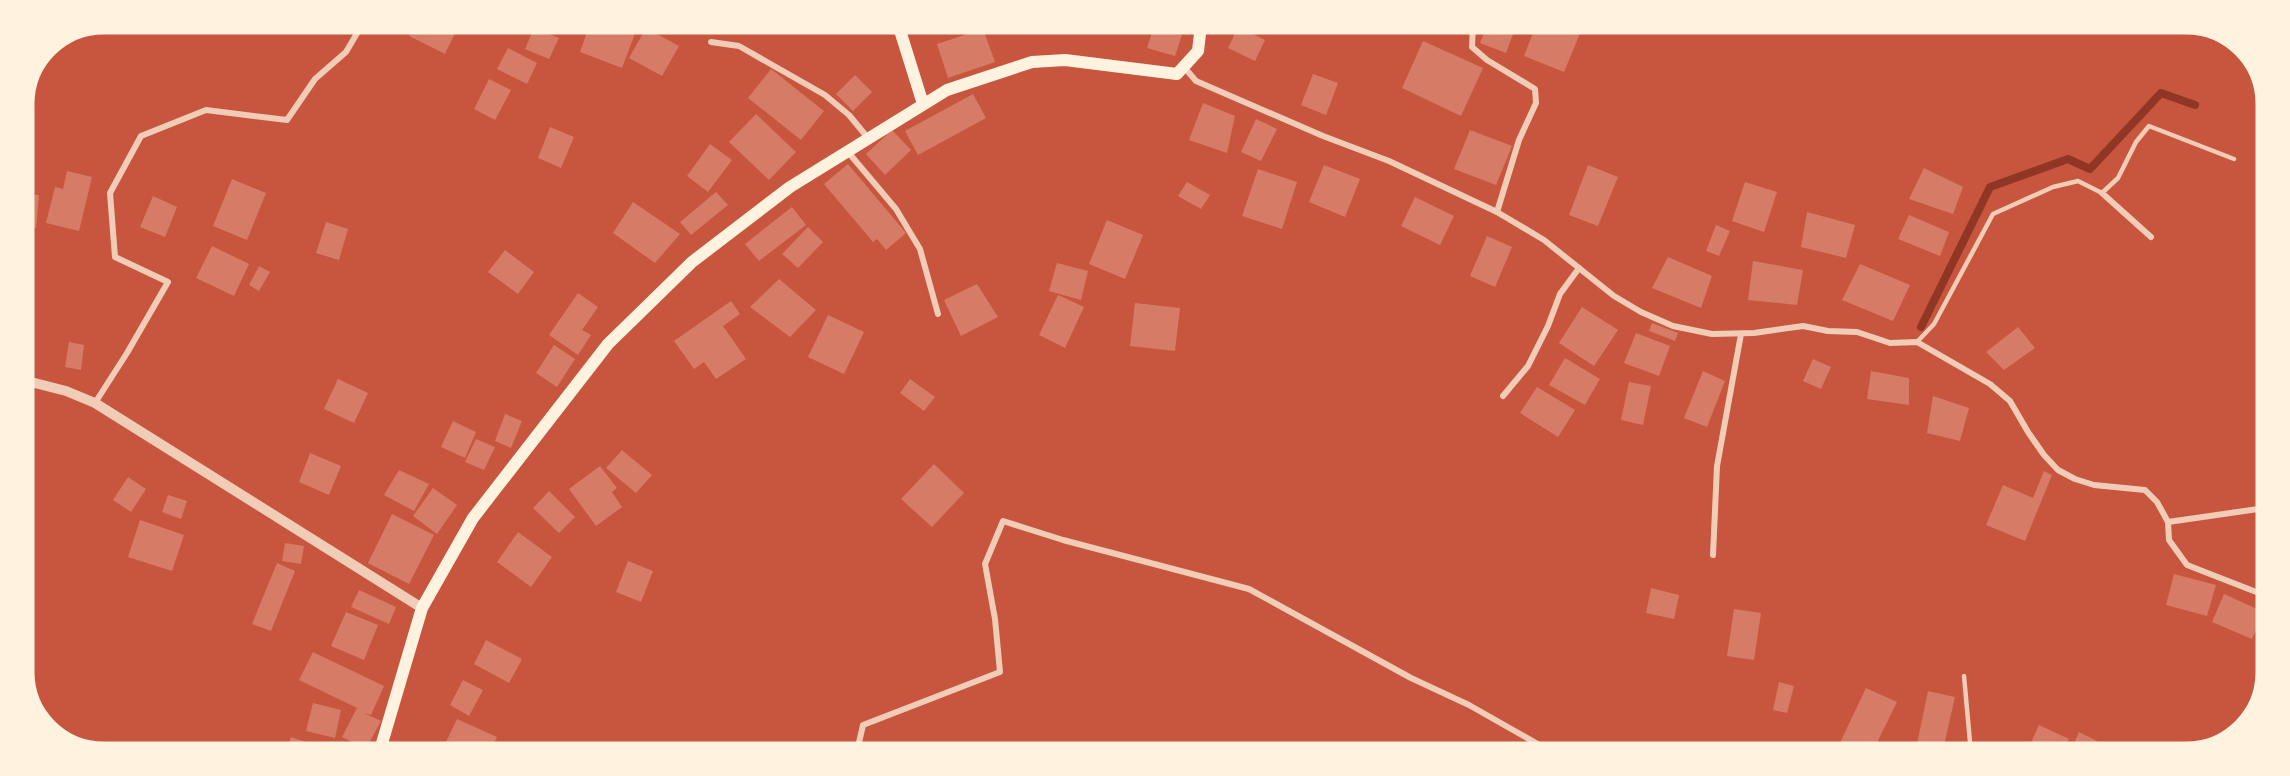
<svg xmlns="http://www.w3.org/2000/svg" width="2290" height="776" font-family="Commissioner,sans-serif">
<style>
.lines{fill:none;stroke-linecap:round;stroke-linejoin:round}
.stream{stroke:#8f3625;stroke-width:8}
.building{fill:#d67c66}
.service{stroke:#f1ccb7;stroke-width:4.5}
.minor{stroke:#f1ccb7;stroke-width:6}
.tertiary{stroke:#f1ccb7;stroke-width:10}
.secondary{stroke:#fff3e0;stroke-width:12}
.rim{fill:none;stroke:#fff3e0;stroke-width:3}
</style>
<rect width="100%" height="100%" fill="#c8553d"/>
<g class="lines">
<polyline class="stream" points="1921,327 1990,187 2068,159 2090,169 2161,93 2195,105"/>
</g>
<g class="building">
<polygon points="416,23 460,23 445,54 409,36"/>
<polygon points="590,23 615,24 636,31 622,68 580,52"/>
<polygon points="918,24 948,24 948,25 921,33"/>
<polygon points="1010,24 1043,24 1044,28 1010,30"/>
<polygon points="1487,25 1516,26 1506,53 1480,43"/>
<polygon points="1536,25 1568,25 1581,31 1564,72 1524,56"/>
<polygon points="1154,26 1182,35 1175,56 1147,48"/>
<polygon points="1238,27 1265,40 1255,61 1228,48"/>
<polygon points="534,28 559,38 549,59 525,49"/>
<polygon points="646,28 679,46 662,76 629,58"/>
<polygon points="983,29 995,62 948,78 937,44"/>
<polygon points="1423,41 1483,68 1461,116 1402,88"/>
<polygon points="508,48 537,63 527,84 497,69"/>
<polygon points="771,69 824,111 801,140 748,98"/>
<polygon points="1313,74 1338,83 1326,115 1301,105"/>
<polygon points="855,75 872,92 853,111 836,94"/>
<polygon points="489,79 511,90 495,120 474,109"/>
<polygon points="973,94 986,118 918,155 905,131"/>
<polygon points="1203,103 1235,116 1227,153 1189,140"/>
<polygon points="756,114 796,152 769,180 729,142"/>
<polygon points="1256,119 1277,129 1261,161 1241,152"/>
<polygon points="550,127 574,137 561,168 538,158"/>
<polygon points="892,130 911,150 885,175 866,154"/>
<polygon points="1470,130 1512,146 1496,185 1454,169"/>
<polygon points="710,144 732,160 708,192 687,176"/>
<polygon points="848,164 906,233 886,250 877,239 873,242 824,184"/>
<polygon points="1324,165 1360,179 1345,217 1309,202"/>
<polygon points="1588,165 1618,177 1598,226 1569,215"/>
<polygon points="1924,168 1963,187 1953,214 1909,199"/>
<polygon points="1258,169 1297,182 1282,229 1242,216"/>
<polygon points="67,171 92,177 79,231 46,223 55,187 63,189"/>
<polygon points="232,179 266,193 247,240 213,226"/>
<polygon points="1187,182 1210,195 1201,209 1178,196"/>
<polygon points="1745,182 1777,192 1764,232 1732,221"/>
<polygon points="716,192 728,205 691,235 680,222"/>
<polygon points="23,194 39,195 36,228 23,227"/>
<polygon points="153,196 177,207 165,237 140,227"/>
<polygon points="1415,197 1454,216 1440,245 1401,226"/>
<polygon points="633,202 680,234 655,263 613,233"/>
<polygon points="792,207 806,225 759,261 745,244"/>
<polygon points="1807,212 1855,225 1846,258 1801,247"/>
<polygon points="1909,215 1949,232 1940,256 1898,239"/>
<polygon points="1107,220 1143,235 1125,279 1089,264"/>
<polygon points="326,222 348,229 339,260 316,253"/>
<polygon points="1716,225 1730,231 1719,256 1706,251"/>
<polygon points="808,227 823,242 798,268 782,254"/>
<polygon points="1487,236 1512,247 1495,287 1470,276"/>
<polygon points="212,246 249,264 234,296 196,278"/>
<polygon points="505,250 534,272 518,294 488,272"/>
<polygon points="1668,257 1712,276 1701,308 1652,288"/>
<polygon points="1753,261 1803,270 1797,305 1748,300"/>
<polygon points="1057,263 1088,271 1081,300 1049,291"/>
<polygon points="1860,264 1910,285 1893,321 1842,300"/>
<polygon points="259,266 270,272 259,291 249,285"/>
<polygon points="779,279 816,310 790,337 750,307"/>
<polygon points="977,284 998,317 961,336 944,300"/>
<polygon points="578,293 598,307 582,330 591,335 578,355 549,335"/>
<polygon points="1058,295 1084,307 1065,348 1039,335"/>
<polygon points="731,301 740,314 723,326 746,359 716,379 704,362 694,369 674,341"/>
<polygon points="1135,303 1180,308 1175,351 1130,346"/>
<polygon points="1582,307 1618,330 1594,366 1559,343"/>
<polygon points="828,315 864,332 844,374 808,357"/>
<polygon points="1652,323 1678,333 1675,341 1649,331"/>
<polygon points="2018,327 2035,348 2004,370 1986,352"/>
<polygon points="1636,333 1670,346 1659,376 1624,363"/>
<polygon points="69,342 84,345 81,370 65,367"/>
<polygon points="554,345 575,359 557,387 536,373"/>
<polygon points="1565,358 1600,379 1585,405 1549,385"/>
<polygon points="1813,359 1831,367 1821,389 1803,381"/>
<polygon points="1703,371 1725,381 1707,427 1684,418"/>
<polygon points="1871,371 1909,378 1909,405 1867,399"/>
<polygon points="338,379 368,393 354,423 324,409"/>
<polygon points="910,379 935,397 924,411 900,393"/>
<polygon points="1629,382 1651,386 1643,425 1621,420"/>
<polygon points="1537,387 1575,410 1558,437 1520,413"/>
<polygon points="1933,396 1969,408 1960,441 1927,433"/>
<polygon points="505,414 522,421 511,448 495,441"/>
<polygon points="453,421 476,432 465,458 441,447"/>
<polygon points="476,439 495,447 484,470 465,462"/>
<polygon points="622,450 652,475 636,493 606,468"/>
<polygon points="310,453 341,466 329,495 299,482"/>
<polygon points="934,464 964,493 932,527 901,499"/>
<polygon points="600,466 617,488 612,492 622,507 596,526 569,489"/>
<polygon points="399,470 429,484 414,511 384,495"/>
<polygon points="2044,471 2052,475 2025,541 1986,525 2003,485 2033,498"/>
<polygon points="128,477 146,489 131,512 113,500"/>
<polygon points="433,488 457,505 437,534 413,516"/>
<polygon points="549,491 575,517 559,533 533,508"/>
<polygon points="168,495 187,501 181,519 162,512"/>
<polygon points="392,514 434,535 409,584 368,563"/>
<polygon points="140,520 184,535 172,571 128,557"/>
<polygon points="518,532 552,557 531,587 497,562"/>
<polygon points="285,543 304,546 301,564 282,561"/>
<polygon points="628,561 653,571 641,602 616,592"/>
<polygon points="277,563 295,571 271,631 252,624"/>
<polygon points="2174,574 2216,585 2207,616 2166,605"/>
<polygon points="1651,588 1679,595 1674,619 1646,613"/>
<polygon points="359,590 396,607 389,624 351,607"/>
<polygon points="2224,594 2264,612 2252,639 2212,622"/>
<polygon points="1734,609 1761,613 1754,660 1727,656"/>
<polygon points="346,612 378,625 364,660 331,646"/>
<polygon points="486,640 522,659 509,683 474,664"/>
<polygon points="313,652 384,686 371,715 364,713 381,721 366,749 342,737 357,708 299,680"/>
<polygon points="463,680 483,690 469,716 450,705"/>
<polygon points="1779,682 1794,686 1787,713 1773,710"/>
<polygon points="1866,688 1897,702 1872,753 1835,753"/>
<polygon points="1928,691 1955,697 1943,750 1917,744"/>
<polygon points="313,703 341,710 335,738 306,731"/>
<polygon points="457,719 497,737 491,750 442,750"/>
<polygon points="2039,725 2069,739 2062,753 2037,753 2028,749"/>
<polygon points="2079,732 2097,741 2092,753 2070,753"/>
<polygon points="291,737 326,749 326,750 286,750"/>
</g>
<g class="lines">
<g class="service">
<polyline points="1917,342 1934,324 1993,214 2053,187 2078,181 2102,193 2118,178 2136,142 2149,126 2234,159"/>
<polyline points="1964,676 1971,753"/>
</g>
<g class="minor">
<polyline points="1473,25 1472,47 1487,60 1535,89 1536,103 1519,140 1497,212"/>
<polyline points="711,42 739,46 825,95 849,115 868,138"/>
<polyline points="45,51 48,52"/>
<polyline points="1184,67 1196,81 1323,136 1389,161 1497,212 1544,240 1614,296 1641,312 1673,326 1712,334 1754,333 1803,326 1828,331 1857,332 1890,343 1917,342 1990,384 2010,401 2028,432 2044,455 2058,470 2075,479 2094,485 2145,490 2157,502 2168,522 2169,540 2187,565 2264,595"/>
<polyline points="848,152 896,209 920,249 938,314"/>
<polyline points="2102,193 2151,237"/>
<polyline points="1503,396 1528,366 1548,326 1560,294 1579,268"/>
<polyline points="95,403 127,353 168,282 115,257 110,193 141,136 206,110 287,120 315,79 346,52 363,23"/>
<polyline points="2168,522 2265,508"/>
<polyline points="1713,555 1717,466 1741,334"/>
<polyline points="857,751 863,725 1000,672 995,619 985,564 1003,521 1063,540 1249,589 1411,678 1469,705 1543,747 1558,752"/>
</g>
<polyline class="tertiary" points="23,380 66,391 95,403 422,608"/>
<g class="secondary">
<polyline points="898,24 923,104"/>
<polyline points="380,750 422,608 473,518 608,344 692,262 790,187 947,90 1032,62 1065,60 1177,74 1198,51 1201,25"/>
</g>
</g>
<path d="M0 0H2290V776H0ZM104 33H2186A71 71 0 0 1 2257 104V672A71 71 0 0 1 2186 743H104A71 71 0 0 1 33 672V104A71 71 0 0 1 104 33Z" fill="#fff3e0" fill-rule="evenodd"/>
<path class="rim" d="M104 33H2186A71 71 0 0 1 2257 104V672A71 71 0 0 1 2186 743H104A71 71 0 0 1 33 672V104A71 71 0 0 1 104 33Z"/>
</svg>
